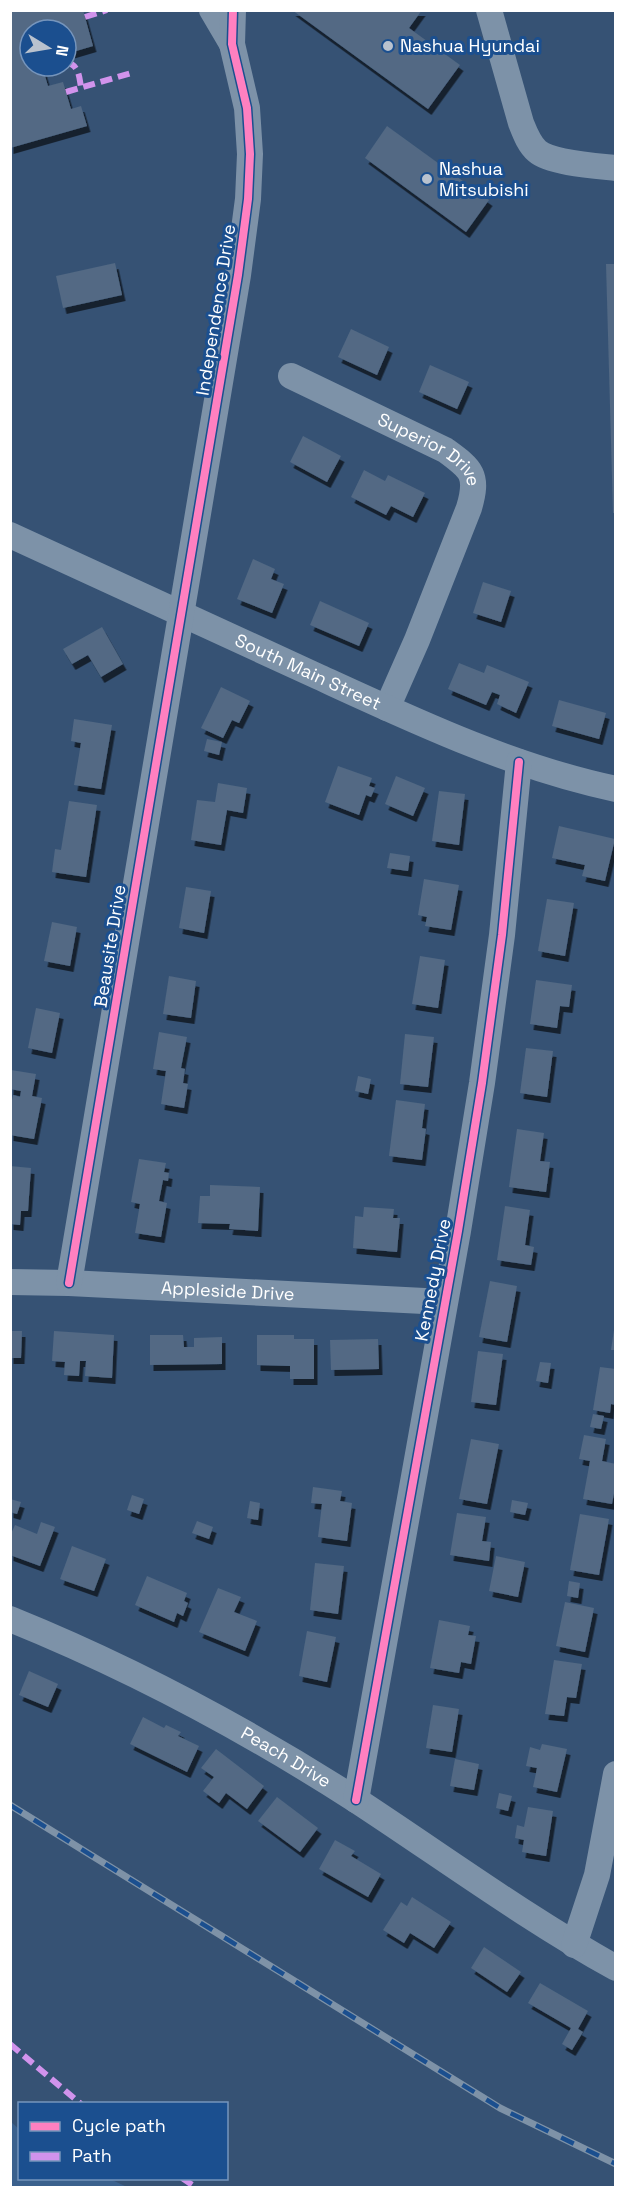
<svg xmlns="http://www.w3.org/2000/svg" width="626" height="2198" font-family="'Space Grotesk',sans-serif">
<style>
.water{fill:#3b618d}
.building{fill:#526984;filter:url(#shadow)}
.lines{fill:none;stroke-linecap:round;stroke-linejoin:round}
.minor{stroke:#7d92a8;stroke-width:26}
.rail-casing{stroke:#7e92a7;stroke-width:7}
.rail{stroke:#1b4f8f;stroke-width:4.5;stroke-dasharray:14;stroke-linecap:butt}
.quiet{stroke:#d193ec;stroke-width:6;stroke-dasharray:12 6;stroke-linecap:butt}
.cycleway-casing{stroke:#1b4f8f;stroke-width:11}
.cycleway{stroke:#ff80c0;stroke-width:8}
.poi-dot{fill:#b9c2ce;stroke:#1b4f8f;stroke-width:2}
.labels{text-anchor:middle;stroke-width:6;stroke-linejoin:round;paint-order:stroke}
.poi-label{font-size:18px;fill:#fff;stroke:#1b4f8f;text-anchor:start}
.street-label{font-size:18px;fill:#fff;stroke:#1b4f8f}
</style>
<defs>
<filter id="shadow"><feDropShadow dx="3.5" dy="6" stdDeviation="0" flood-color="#0009"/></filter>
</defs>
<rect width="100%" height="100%" fill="#365274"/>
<polygon class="water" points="11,2122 19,2129 20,2178 110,2179 127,2187 11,2187"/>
<g class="building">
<polygon points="10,10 83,10 93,46 66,54 66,30 30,30 30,66 42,66 48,86 63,82 71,109 81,106 87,126 10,148"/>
<polygon points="292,10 422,10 409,28 460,65 428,109"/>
<polygon points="387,126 489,200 466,232 365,158"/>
<polygon points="115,263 122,295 63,308 56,276"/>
<polygon points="606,264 616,264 616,513 613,513"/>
<polygon points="351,329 389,347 377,375 338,357"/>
<polygon points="430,365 469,382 457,409 419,392"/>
<polygon points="303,436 341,456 327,482 290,462"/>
<polygon points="364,470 385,481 388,475 425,493 413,517 391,506 386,515 351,497"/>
<polygon points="253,559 275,569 271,579 284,584 272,613 237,599"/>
<polygon points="483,582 511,591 501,622 473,613"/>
<polygon points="320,601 369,623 359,646 310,625"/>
<polygon points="102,627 123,664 101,677 88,655 72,664 63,649"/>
<polygon points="459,663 484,673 487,665 529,682 516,713 497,704 500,695 492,692 486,705 448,689"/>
<polygon points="221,687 250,701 239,723 232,720 223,738 201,728"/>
<polygon points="559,700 606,713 599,739 552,726"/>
<polygon points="74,719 112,725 101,789 74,785 81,743 71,741"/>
<polygon points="207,739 222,742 219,755 204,751"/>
<polygon points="338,766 372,778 369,786 375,788 371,797 366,795 359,815 325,802"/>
<polygon points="396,776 425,788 413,816 385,804"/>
<polygon points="218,783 247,788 243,813 227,810 221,845 191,840 197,800 215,802"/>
<polygon points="439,791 465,794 459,845 432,841"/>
<polygon points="69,801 97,805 86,877 52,872 55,849 61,850"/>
<polygon points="559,826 615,839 605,881 582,876 585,865 552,858"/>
<polygon points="390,853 410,856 408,871 387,868"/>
<polygon points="424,879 459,885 451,930 425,926 427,917 418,915"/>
<polygon points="186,887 211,891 204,933 179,928"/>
<polygon points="547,899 574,903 565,956 538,951"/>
<polygon points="52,922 77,927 70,966 44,961"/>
<polygon points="420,956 445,960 438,1008 412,1004"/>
<polygon points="169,976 196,981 191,1018 163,1014"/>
<polygon points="536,980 572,985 569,1007 560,1006 557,1028 530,1024"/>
<polygon points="36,1008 60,1013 52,1053 28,1048"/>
<polygon points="159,1032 187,1037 181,1068 185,1069 183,1083 188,1084 184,1108 161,1104 166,1071 153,1069"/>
<polygon points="405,1034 434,1037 428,1087 400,1084"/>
<polygon points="526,1048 553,1051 547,1097 520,1093"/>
<polygon points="11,1070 36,1074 32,1096 42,1098 34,1139 10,1135 10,1110 13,1095 20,1097 21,1091 10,1089"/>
<polygon points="358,1076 371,1079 368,1094 355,1091"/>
<polygon points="396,1100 425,1104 422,1128 426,1129 422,1160 389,1156"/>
<polygon points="517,1129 544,1133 540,1161 550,1162 546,1192 509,1187"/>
<polygon points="139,1159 166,1163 164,1172 169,1173 168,1181 163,1180 159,1201 167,1203 161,1237 135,1233 140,1204 131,1202"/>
<polygon points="10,1166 31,1168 28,1211 21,1211 20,1225 10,1224"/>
<polygon points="210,1185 260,1187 258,1231 229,1229 230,1224 198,1223 200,1196 210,1196"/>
<polygon points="505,1206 530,1210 525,1245 534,1247 531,1265 497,1260"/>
<polygon points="364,1207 394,1209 393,1218 400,1218 397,1252 353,1248 355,1216 363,1217"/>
<polygon points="490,1281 517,1286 507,1342 479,1337"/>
<polygon points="614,1330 616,1330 616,1350 611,1350"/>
<polygon points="10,1331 22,1331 21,1358 10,1358"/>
<polygon points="54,1331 114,1335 112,1378 85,1376 86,1361 80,1361 79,1376 64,1375 65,1362 52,1361"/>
<polygon points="150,1335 183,1335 184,1347 194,1347 194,1338 222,1337 222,1364 150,1365"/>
<polygon points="257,1335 294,1335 294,1339 314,1339 314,1379 290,1379 290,1366 257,1365"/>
<polygon points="378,1339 379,1369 331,1370 330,1340"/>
<polygon points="478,1351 503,1354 496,1405 471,1402"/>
<polygon points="540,1362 551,1363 548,1383 536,1381"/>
<polygon points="600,1367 616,1369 616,1405 611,1404 610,1413 593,1410"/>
<polygon points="593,1414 604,1416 601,1429 590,1427"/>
<polygon points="584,1435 606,1439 602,1461 616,1464 616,1483 612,1504 583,1499 590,1461 579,1459"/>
<polygon points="471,1439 499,1444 487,1504 459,1499"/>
<polygon points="313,1487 342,1491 340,1501 352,1503 347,1541 318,1537 322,1504 311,1503"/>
<polygon points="132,1495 144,1499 139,1514 127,1510"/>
<polygon points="10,1499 21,1502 17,1514 10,1512"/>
<polygon points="512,1500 528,1503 525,1515 510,1512"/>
<polygon points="250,1501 260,1503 258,1520 247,1518"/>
<polygon points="457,1513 486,1517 482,1541 491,1542 489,1561 450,1555"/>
<polygon points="580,1514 609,1519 599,1575 570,1570"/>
<polygon points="197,1521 213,1527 209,1539 192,1533"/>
<polygon points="41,1522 55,1527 40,1566 10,1555 10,1536 15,1525 37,1534"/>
<polygon points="72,1546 106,1559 94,1591 60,1579"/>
<polygon points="496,1556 525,1562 518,1597 489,1591"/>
<polygon points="315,1563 344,1566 338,1614 310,1610"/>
<polygon points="147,1576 187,1593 184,1601 188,1603 183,1616 177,1613 174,1622 135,1605"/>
<polygon points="569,1581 580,1583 578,1598 567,1596"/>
<polygon points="218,1588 241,1597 234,1612 257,1621 245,1651 199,1632"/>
<polygon points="565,1602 594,1608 585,1652 556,1646"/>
<polygon points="439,1620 470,1626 468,1635 476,1636 471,1664 461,1662 459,1673 430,1668"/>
<polygon points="307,1631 336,1637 327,1682 299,1676"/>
<polygon points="554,1660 582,1664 576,1698 567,1697 564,1716 545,1714"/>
<polygon points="29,1671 58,1684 48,1707 19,1695"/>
<polygon points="433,1705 459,1709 452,1752 426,1748"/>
<polygon points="143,1717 164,1728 166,1725 181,1732 178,1736 199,1746 187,1772 130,1744"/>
<polygon points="542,1744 567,1749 557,1792 533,1787 537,1768 526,1766 530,1747 540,1750"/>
<polygon points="216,1749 264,1786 247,1809 226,1793 219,1803 203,1791 214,1777 201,1768"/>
<polygon points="455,1759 479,1764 474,1790 450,1786"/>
<polygon points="499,1793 512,1796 508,1811 496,1808"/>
<polygon points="277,1797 318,1828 300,1852 258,1821"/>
<polygon points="528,1807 553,1811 546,1856 522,1852 524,1840 515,1838 517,1825 524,1827"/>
<polygon points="335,1840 355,1851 351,1856 381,1874 368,1897 319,1869"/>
<polygon points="412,1897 451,1922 434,1948 410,1933 404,1943 383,1930 401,1902 407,1906"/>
<polygon points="484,1947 521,1972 507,1992 471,1968"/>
<polygon points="540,1983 588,2011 578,2029 583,2032 572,2050 562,2044 571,2028 528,2003"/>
</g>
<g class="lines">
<g class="minor">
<polyline points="212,10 232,44"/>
<path d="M489,10l32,113c4,10 8,21 16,28 13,12 61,15 79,17"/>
<path id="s1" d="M291,376l154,74c26,19 34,24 24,58l-52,132 -30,68"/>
<path id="s2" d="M10,535c103,48 206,95 309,142 96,44 193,90 297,112"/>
<path id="s3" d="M10,1282l59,1 375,19"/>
<polyline points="69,1283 238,275 248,199 250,154 247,108 232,44 233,10"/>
<path id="s4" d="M10,1619c121,49 237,111 346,181 87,57 170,118 260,168"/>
<polyline points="356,1800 458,1231 482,1083 502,935 519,762"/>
<polyline points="574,1945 597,1875 616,1774"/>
</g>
<defs>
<polyline id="rail" points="10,1805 500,2108 616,2164"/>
</defs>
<use href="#rail" class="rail-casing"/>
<use href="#rail" class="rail"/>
<g class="quiet">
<polyline points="85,17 107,10"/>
<path d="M66,62c13,3 13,14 15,25"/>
<polyline points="43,68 51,66"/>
<polyline points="66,92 135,72"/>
<polyline points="10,2044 81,2104"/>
<polyline points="182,2178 197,2188"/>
</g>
<defs>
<g id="cycleway">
<polyline points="69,1283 238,275 248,199 250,154 247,108 232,44 233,10"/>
<polyline points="356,1800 458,1231 482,1083 502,935 519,762"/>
</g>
</defs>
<use href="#cycleway" class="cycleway-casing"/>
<use href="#cycleway" class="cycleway"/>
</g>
<g class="poi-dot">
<circle cx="388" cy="46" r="6"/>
<circle cx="427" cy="179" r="6"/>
</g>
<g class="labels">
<g class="poi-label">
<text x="400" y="52">Nashua Hyundai</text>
<text x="439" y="175">Nashua<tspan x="439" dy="21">Mitsubishi</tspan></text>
</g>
<g class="street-label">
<text transform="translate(216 310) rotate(-81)" y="6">Independence Drive</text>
<text dy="6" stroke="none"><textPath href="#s1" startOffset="158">Superior Drive</textPath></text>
<text dy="6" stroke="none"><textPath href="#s2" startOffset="328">South Main Street</textPath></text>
<text transform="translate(110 946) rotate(-81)" y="6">Beausite Drive</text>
<text transform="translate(433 1280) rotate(-79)" y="6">Kennedy Drive</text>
<text dy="6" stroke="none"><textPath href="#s3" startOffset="218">Appleside Drive</textPath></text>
<text dy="6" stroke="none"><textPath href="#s4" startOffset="309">Peach Drive</textPath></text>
</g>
</g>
<rect width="626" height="2198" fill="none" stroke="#ffffff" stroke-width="24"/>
<rect x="18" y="2102" width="210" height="78" fill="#1b4f8f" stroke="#7695bc" stroke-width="1.5"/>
<rect x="30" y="2122" width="30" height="9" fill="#ff80c0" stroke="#7695bc" stroke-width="1.5"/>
<text x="72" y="2132" font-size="18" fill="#ffffff">Cycle path</text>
<rect x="30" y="2152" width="30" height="9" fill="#d193ec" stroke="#7695bc" stroke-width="1.5"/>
<text x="72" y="2162" font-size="18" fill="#ffffff">Path</text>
<g transform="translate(48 48) rotate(101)"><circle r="28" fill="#1b4f8f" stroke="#7695bc" stroke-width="1.5"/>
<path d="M0-4.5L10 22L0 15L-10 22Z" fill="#b9c2ce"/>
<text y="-9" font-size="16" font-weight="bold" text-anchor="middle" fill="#ffffff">N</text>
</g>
</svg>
